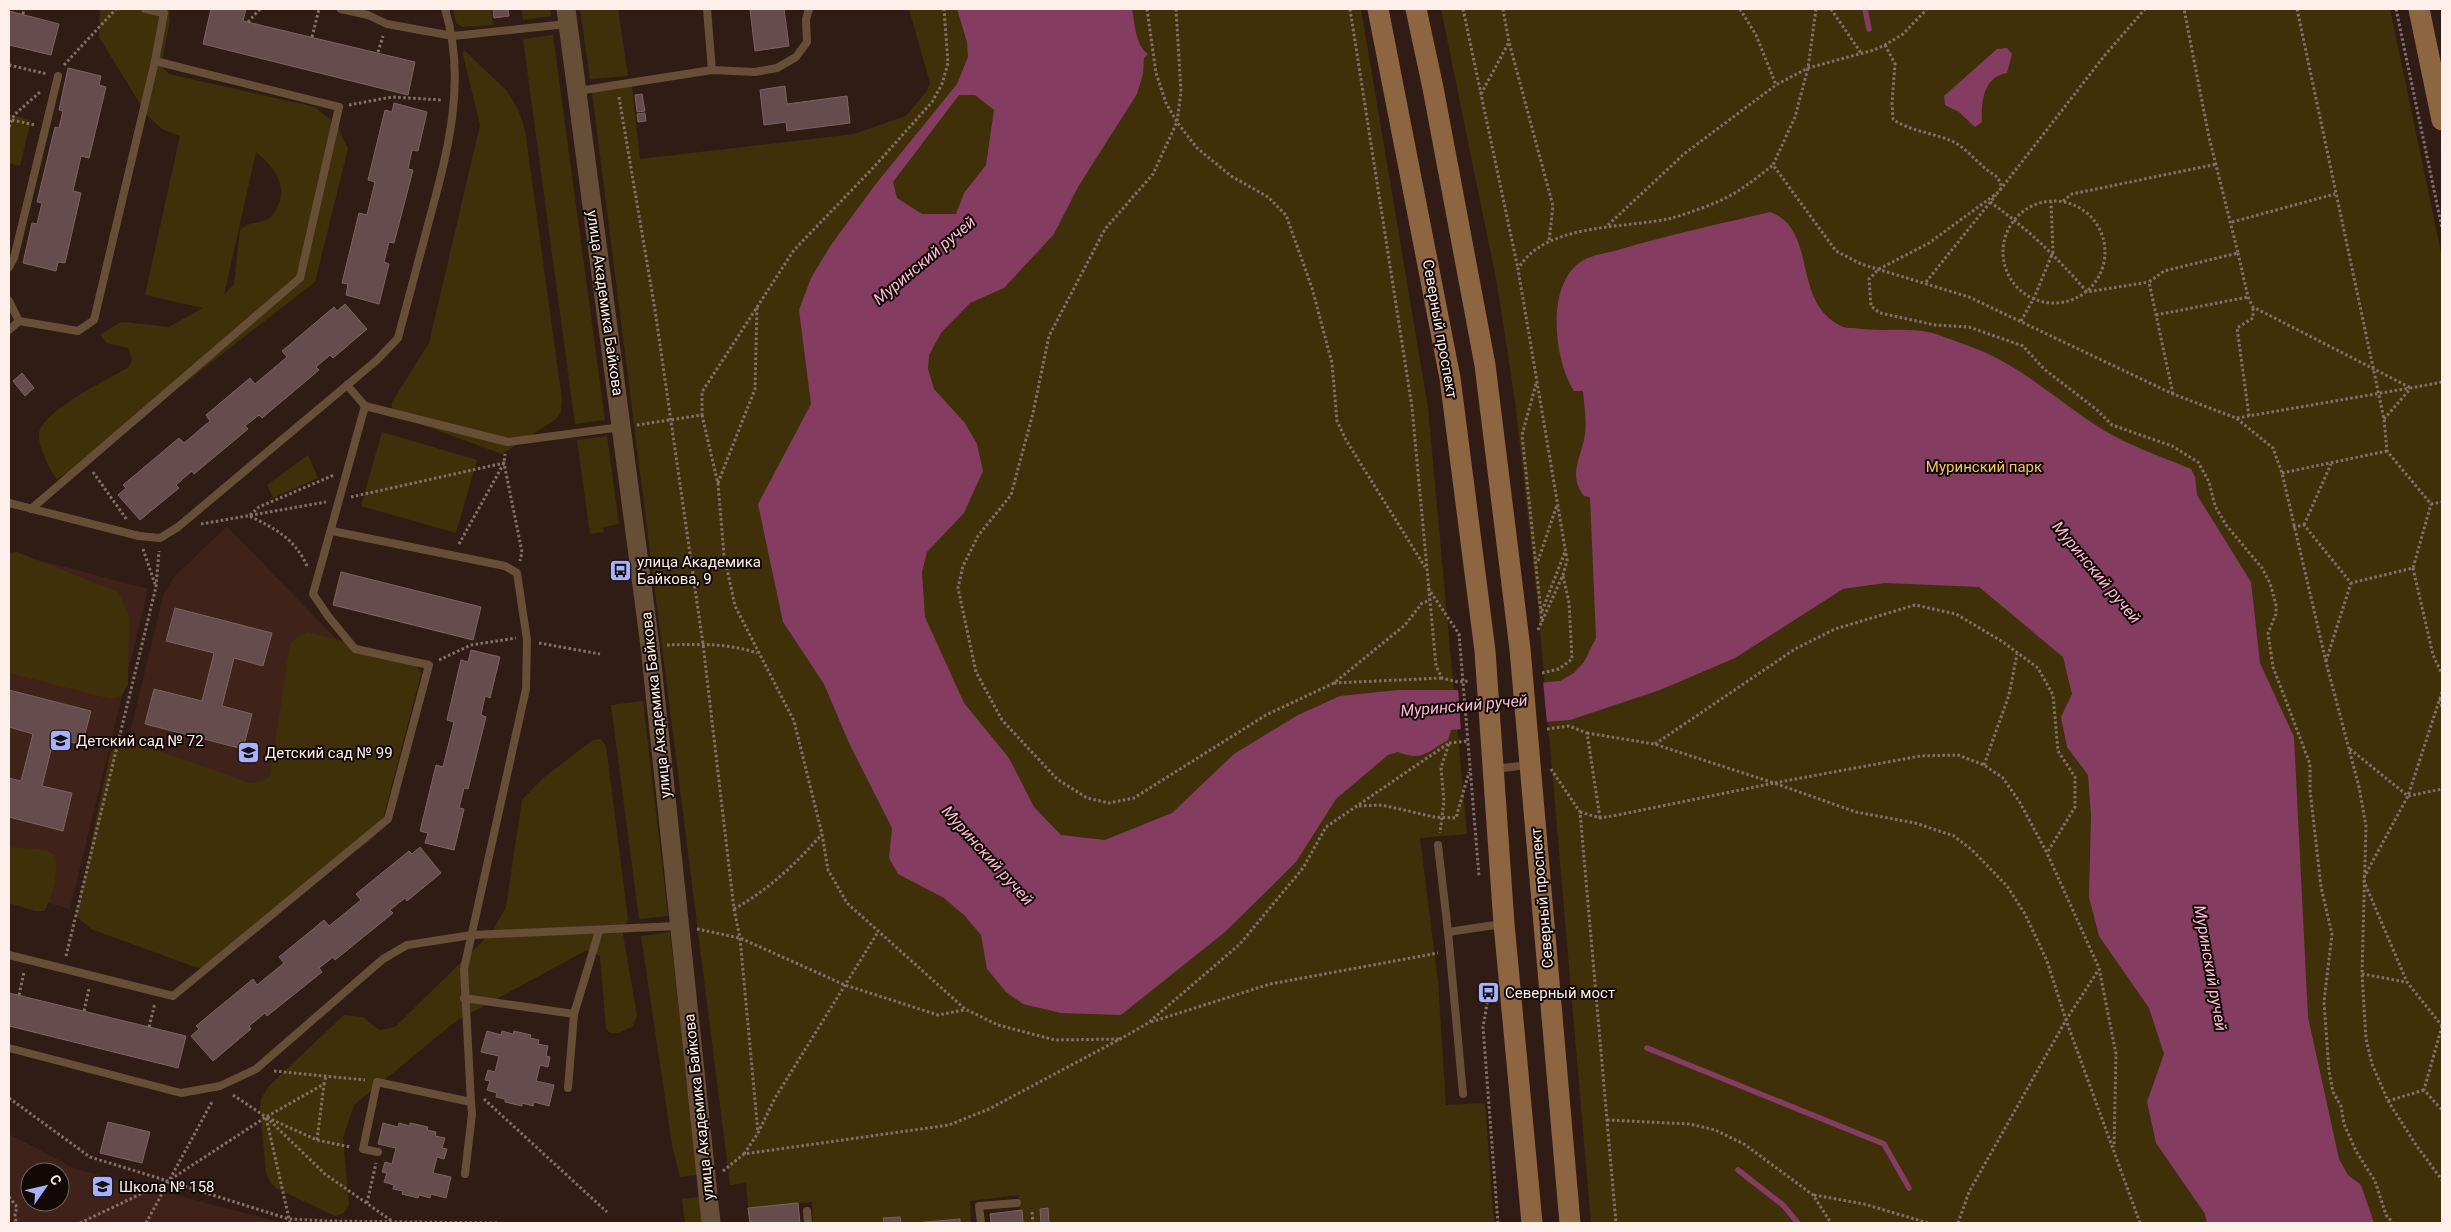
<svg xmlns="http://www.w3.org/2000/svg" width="2451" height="1232" font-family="Roboto,sans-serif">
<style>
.built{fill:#3f2219;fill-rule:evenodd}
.green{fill:#3f300a;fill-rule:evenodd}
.water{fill:#843c60;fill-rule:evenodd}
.pier{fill:#311c15}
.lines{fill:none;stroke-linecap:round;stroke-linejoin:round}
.stream{stroke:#843c60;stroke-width:5.5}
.building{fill:#674c4d;stroke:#7e6263}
.path{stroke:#84716b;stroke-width:3;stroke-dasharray:2.5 2.5;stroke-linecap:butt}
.service{stroke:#674e37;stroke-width:8}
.tertiary{stroke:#674e37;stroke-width:19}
.secondary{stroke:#8e6541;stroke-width:21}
.labels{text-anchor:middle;stroke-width:4;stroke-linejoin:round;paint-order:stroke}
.street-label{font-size:15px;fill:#ffefea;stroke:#120906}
.park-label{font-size:15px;fill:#f5c657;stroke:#120906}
.poi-label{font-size:15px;fill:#ffefea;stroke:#120906;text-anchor:start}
.water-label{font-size:16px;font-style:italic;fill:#fbbad7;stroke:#120906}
</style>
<rect width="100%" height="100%" fill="#311c15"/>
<g class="built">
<polygon points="227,526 385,690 361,815 86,913 164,593 175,576"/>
<polygon points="9,552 148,589 70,909 9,892"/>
<path d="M9,1134l67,35 207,54h-274zM30,1172h30v30h-30z"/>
</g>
<g class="green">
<path d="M100,9h69l1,11 -9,46 8,8 146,33 22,18 11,24 -33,133 -241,187 -17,10c-7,-8 -20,-35 -18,-46 6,-24 68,-53 90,-66l3,-7 -4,-12 -21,-5 -7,-8 19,-12 6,-1 44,5 34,-19 -58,-13 35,-159 -18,-7 -15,-14 -48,-78zM256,152c17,14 32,32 22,54 -3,6 -6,12 -13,14 -11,5 -14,1 -25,10l-6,54 -10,11z"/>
<polygon points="453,9 491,9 493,25 463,27 456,23"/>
<polygon points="522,9 550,9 551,16 523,20"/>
<polygon points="580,9 618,9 628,76 590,79"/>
<polygon points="909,9 1361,9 1428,408 1467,834 1420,838 1438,982 1446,1105 1485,1103 1494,1223 1023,1223 1018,1199 1020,1195 970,1201 971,1223 960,1223 960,1219 901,1223 900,1217 884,1218 884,1223 813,1223 812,1202 748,1208 746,1183 730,1185 592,92 632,86 640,159 854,134 906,116 927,91 930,83"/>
<polygon points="1441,9 2390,9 2442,257 2442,1223 1591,1223 1538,606 1515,401 1497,284"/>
<polygon points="553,35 605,420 575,424 523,39"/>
<polygon points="464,50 507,91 518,109 525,130 562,400 561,412 555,420 502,454 401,417 392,410 392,402 429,343 480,125 463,54"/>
<polygon points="9,114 31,120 20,166 9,163"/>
<polygon points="382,432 477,460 456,533 361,506"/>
<polygon points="607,436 619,524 603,527 604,532 590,534 577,440"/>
<polygon points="308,455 318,478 273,498 267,485"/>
<polygon points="17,552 118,592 129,616 128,684 121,697 111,699 9,673 9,553"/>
<polygon points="307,632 406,657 417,666 421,674 381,826 375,836 215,963 201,968 195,967 91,929 76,916 110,753 116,746 128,740 250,783 263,781 270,776 290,644 297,637"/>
<polygon points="643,701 668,916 639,919 611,705"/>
<polygon points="601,739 606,746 628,919 623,934 637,1016 632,1027 618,1033 610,1033 606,1029 600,956 587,950 456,1021 354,1105 343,1138 349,1205 344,1213 335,1216 276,1188 270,1182 266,1172 260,1110 261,1099 269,1086 344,1015 363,1017 379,1030 395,1027 492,932 506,907 522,800 543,778 593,740"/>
<path d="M9,847l37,3 9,5c4,16 -2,43 -11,56h-9l-26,-8z"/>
<polygon points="670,932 697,1175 680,1177 672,1145 641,936"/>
<polygon points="699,1197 702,1223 685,1223 682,1199"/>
</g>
<g class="water">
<path d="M957,9h175c3,15 3,36 16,45l-4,4 -1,16 -6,20 -59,93 -24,47 -50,54 -34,15 -29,30 -12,22 -1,14 6,20 31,34 12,21 6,27 -19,42 -37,39 -5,20 3,45 39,86 45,55 25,49 27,28 44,5 67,-27 62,-59 64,-39 42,-19 58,-6h58l104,-9 14,-8 10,-11 12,-24 -6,-141 -6,-1c-17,-22 -2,-39 1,-62 2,-13 -1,-29 -2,-43h-9c-20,-31 -29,-107 8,-130 9,-6 25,-8 36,-11 50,-15 101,-26 152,-38 48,17 21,87 69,113 4,3 10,3 15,3 29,5 63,-3 90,9 19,7 39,13 56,23 40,21 74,54 114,76 24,13 51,22 77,33l4,8 2,18 54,87 9,81 34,74 14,280 31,142 9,16 13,10 13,38h-167l-2,-9 -49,-71 -9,-41 17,-48 -15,-46 -50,-72 -10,-39 2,-81 -3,-41 -21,-28 -6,-30 11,-23 -9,-37 -84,-70 -94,-4 -42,6 -108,69 -75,32 -90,30 -119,10 -3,10c-21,12 -26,22 -50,12l-10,3 -52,44 -40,63 -71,70 -104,83 -60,-2 -38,-9 -17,-12 -19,-23 -6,-34 -16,-19 -21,-18 -46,-24 -9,-16 3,-30 -43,-85 -25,-59 -41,-62 -25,-118 53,-100 -12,-94 12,-32 20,-33 44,-60 82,-101 11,-27 -1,-15zM959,95h16l19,15 -8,55 -22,28 -8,21h-34l-25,-16 -4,-16z"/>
<path d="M2007,48l5,6 -5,19c-24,4 -26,29 -25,49l-7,5 -16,-15 -14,-7 -1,-9 53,-47z"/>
</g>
<polygon class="pier" points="1543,680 1547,724 1461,732 1458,687"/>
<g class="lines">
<g class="stream">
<polyline points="1865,9 1869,29"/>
<polyline points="1647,1048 1884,1144 1909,1188"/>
<polyline points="1738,1170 1783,1205 1798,1223"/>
</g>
</g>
<g class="building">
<polygon points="211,9 246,9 243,21 415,62 408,95 203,44"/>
<polygon points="493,9 508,9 509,16 494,18"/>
<polygon points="750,9 784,9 789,46 755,51"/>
<polygon points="9,11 59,24 51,55 9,45"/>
<polygon points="68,68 101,76 99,85 106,87 89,158 81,156 73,191 81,193 65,263 58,262 56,271 23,263 32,223 37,224 42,203 37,202 55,127 59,128 63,111 59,110"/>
<polygon points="785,86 787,104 847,96 850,123 787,131 786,122 764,125 760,90"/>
<polygon points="642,94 645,111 637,112 635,95"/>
<polygon points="394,103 427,112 418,151 412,150 408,169 413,170 394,243 389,242 384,262 389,264 379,304 346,295 348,284 342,283 359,213 367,215 375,182 368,180 385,110 392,112"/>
<polygon points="645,113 646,121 638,122 637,114"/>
<polygon points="345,304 367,329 333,358 330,355 316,367 319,370 262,418 259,415 245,426 248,429 194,474 192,471 176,485 179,488 140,520 118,495 126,488 123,485 179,438 184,443 210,421 206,415 250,378 255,384 287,357 282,351 334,307 337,311"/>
<polygon points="22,373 34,388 25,396 13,381"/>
<polygon points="341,572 481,607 473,640 333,605"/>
<polygon points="175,608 272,633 263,666 234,658 222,706 252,714 243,749 145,724 154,689 202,701 214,653 166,641"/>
<polygon points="471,650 500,657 490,698 485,696 481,715 486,717 468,789 464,788 459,808 464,809 454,850 425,843 428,833 420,831 436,765 443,767 454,722 447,720 461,660 468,662"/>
<polygon points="9,690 91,711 82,745 54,738 42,786 72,793 63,831 9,817 9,778 21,781 33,734 9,727"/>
<polygon points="420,847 441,873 407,901 405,898 390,910 393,913 335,960 333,957 319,968 322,972 267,1016 265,1013 249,1026 251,1029 213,1061 191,1036 199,1029 196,1026 253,979 257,985 284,963 279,957 324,920 329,926 361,900 356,894 409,851 412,854"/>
<polygon points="9,993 186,1036 178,1068 9,1026"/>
<polygon points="487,1031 501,1035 502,1031 513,1034 514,1031 531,1035 530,1038 539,1040 538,1044 548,1046 546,1056 550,1057 548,1067 540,1065 536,1081 554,1085 549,1106 534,1102 533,1106 522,1103 522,1106 505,1102 505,1099 496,1097 497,1093 487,1090 490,1081 485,1080 488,1070 495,1072 499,1056 481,1052"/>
<polygon points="108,1122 150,1132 142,1163 100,1153"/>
<polygon points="383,1123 398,1127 399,1123 410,1126 410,1123 428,1127 427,1130 436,1132 435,1136 445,1138 442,1148 447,1149 444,1159 437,1157 433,1173 451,1177 446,1198 431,1194 430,1198 419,1195 418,1198 402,1194 403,1191 393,1189 394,1185 384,1182 387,1173 382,1172 385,1162 392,1164 396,1148 378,1144"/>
<polygon points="798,1203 800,1223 750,1223 748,1208"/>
<polygon points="1048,1208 1049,1223 1041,1223 1040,1209"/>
<polygon points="1022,1210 1023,1223 991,1223 990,1214"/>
<polygon points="900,1217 901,1223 884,1223 883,1218"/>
<polygon points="960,1219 960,1223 914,1223"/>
</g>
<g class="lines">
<g class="path">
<polyline points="1147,9 1156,73 1166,103 1177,122 1197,148 1231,176 1268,197 1286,215 1312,288 1332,363 1337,421 1346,440 1425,567"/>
<polyline points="1176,9 1181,92 1177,122 1153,174 1105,229 1049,336 1033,413 1011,495 978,536 963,566 958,588 976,672 1002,720 1057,779 1087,798 1109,803 1134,798 1266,715 1334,683 1405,625 1422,603 1429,601"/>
<polyline points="1350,9 1412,407 1436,666 1442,678 1458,682 1469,681"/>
<polyline points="1463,9 1518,269"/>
<polyline points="1503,9 1509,42 1553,206 1549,241"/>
<polyline points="1740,9 1756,35 1776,85"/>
<polyline points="1816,9 1808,68 1795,117 1773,165 1836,251 1861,264 1969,297 2173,394 2236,418 2273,448 2282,473 2326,662 2359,787 2366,826 2362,974 2366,1039 2372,1064 2388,1101 2416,1145 2442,1180"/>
<polyline points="1831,9 1861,53"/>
<polyline points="2297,9 2384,419 2387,451 2431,504 2442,502"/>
<polyline points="2396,9 2442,228"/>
<polyline points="23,14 24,9"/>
<polyline points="248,22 260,9"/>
<polyline points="312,37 319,9"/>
<path d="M1885,45l10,19 -3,39 1,16c15,12 42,14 61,23 16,9 26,25 42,34l5,7 -1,8 -71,52 -50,26 -10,10 2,27 9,7 55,12 34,2 54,19 21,23 52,40 16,16 60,21 26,16 11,20 6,24 11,19 36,43 8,15 6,22v9l-8,19 5,34 37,97v26l11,97 11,47 -8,68 5,69 4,21 8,14 3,18 12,27 19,30 11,34 7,8"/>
<polyline points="378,52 383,36"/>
<polyline points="9,65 47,74"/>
<polyline points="64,65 116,9"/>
<polyline points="1481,94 1509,42"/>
<polyline points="619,97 655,310 703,644 734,909 740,938 758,1133"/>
<polyline points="349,105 392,97 442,100"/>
<polyline points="12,120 35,125"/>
<polyline points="9,127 14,115 40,92"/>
<polyline points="2000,190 2105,55 2145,9"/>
<polyline points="2063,201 2072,194 2217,164"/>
<circle cx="2054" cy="252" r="51"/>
<path d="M1990,202c38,27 67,55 97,90l62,-10"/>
<polyline points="2232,222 2335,194"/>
<polyline points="1608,225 1684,154 1776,85 1808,68 1874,50 1885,45 1903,34 1927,9"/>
<polyline points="2238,253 2248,297 2253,307 2411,388"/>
<polyline points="1926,282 1996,195"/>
<polyline points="2156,315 2248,297"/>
<polyline points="2021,321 2034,298 2053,252 2051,202"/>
<polyline points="1536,384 1522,435 1542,622"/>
<polyline points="2173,394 2149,282 2164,271 2238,253 2209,137 2184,9"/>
<polyline points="702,415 718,484 724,555 735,606 794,721 822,834 828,870 847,903 965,1009 998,1025 1055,1040 1120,1039"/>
<polyline points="2249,416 2237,328 2253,318 2253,307"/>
<polyline points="2237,418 2410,388"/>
<polyline points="2384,419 2411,388 2442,382"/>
<polyline points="637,425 702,415 702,392 794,250 873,168 932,102 942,84 948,63 944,9"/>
<polyline points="93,472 127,520"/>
<polyline points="2282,473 2387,451"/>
<polyline points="718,483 755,389 757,306"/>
<polyline points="351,497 504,463 522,552 520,561"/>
<polyline points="201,524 326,502"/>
<polyline points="2304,525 2331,464"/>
<polyline points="2293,527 2304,525 2351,583 2413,568 2431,504"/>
<polyline points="459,544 504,463 505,454"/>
<polyline points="143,549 155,584"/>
<polyline points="1538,561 1557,505"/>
<path d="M307,566c-12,-27 -32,-38 -58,-50l10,-9 75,-32"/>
<polyline points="2413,568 2433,655 2442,674"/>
<polyline points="1428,588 1459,634 1479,876"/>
<polyline points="1542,611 1565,552"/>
<path d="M1538,630l25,-55 4,-15 -49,-291c27,-47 108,-40 154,-51 17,-5 46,-15 61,-24 14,-8 27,-19 40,-29"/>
<polyline points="539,643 600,654"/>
<path d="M667,645c32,-1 60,-2 90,8"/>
<polyline points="439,660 471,645 516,638"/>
<polyline points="2326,661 2351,583"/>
<polyline points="1542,673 1559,669 1572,659 1569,602 1563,576"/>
<polyline points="1334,683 1442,678"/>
<polyline points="2442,692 2408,796 2363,879 2407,982 2442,1026"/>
<polyline points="2440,699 2442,707"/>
<polyline points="1547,729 1569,726 1587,733 1600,818"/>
<polyline points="1587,733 1654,744 1774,783 1920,756 1958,755 1984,765 2003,778 2019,801 2047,853 2099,968 2116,1054 2114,1147"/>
<polyline points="1449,743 1469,741"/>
<polyline points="1655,744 1795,649 1835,629 1915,605 1956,614 2003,642 2038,668 2053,695 2058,751 2075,777 2075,807 2047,853"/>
<polyline points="2350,749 2408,796 2442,789"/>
<polyline points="1984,765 2009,695 2017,654"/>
<polyline points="1551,769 1580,812 1616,1223"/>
<polyline points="1359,806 1382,805 1434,817 1456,818 1469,772"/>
<polyline points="1580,812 1600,818 1623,814 1774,783 1856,812 1915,823 1954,836 1972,850 2007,886 2025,914 2047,961 2066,1020 2140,1223"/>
<path d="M734,909c34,-19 62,-45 88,-75"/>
<polyline points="697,929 740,938 845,985 938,1015 964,1010"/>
<polyline points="66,956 156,587 159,551"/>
<polyline points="2362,974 2406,982"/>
<polyline points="1489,992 1483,1027 1498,1223"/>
<polyline points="19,995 24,972"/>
<polyline points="84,1011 89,989"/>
<polyline points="1151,1022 1270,984 1438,953"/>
<polyline points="2442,1026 2424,1090 2442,1110"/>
<polyline points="149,1027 155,1003"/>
<polyline points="274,1071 365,1080"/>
<polyline points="233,1095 266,1117 325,1174 392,1221"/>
<polyline points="9,1098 90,1157 168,1181 266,1117 324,1084 326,1076"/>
<polyline points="484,1099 607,1212"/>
<polyline points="2388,1101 2424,1090"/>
<polyline points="1607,1120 1690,1124 1715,1130 1744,1144 1813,1195 1831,1223"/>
<polyline points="317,1140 324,1084"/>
<polyline points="744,1154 758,1133 775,1098 878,932"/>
<polyline points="723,1171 744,1154 949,1125 989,1109 1122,1038 1148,1023 1240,944 1303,868 1326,827 1449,743 1441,768 1444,801 1440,833"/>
<polyline points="1814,1195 1864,1204 1928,1223"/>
<polyline points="9,1197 17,1207 15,1214 16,1223"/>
<polyline points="367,1203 376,1163"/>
<polyline points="1032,1212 1033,1223"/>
<polyline points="80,1223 168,1181 289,1219 327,1221 497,1223"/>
<polyline points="146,1223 213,1100"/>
<polyline points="290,1223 266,1117 317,1140 350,1147"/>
<polyline points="1958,1223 1969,1192 2066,1020 2099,969"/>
</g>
<g class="service">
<polyline points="145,9 164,13 155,61"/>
<polyline points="341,9 368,15 387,24 453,36 567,24"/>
<polyline points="707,9 712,70"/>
<polyline points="578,91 712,70 755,72 777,68 796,57 807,42 806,19 809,9"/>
<polyline points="9,267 14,258 58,76"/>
<polyline points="9,301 19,321 9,330"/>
<polyline points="19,321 78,331 94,320 155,61 339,107 300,278 31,509"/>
<polyline points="347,385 365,406"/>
<path d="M9,503l130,33 21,2 18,-11 199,-167 21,-22c10,-39 21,-78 31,-117 19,-70 38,-141 16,-212"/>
<polyline points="332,531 505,566 517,573 527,640 526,689 464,969 471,1102"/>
<polyline points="1494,769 1528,765"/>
<polyline points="1438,845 1448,932"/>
<polyline points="9,955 173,996 388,819 429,665 355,649 328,616 313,594 365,406 508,442 621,427"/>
<polyline points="464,998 574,1014 599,931"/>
<polyline points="9,1048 181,1093 220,1086 256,1069 383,959 407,945 472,935 679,926"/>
<polyline points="568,1088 574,1014"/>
<polyline points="1463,1094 1448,932 1502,924"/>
<polyline points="378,1152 363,1149 377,1082 471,1102 472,1114 465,1174"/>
<polyline points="807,1211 808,1223"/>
<polyline points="981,1223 979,1206 1017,1203"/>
</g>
<polyline class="tertiary" points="566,9 650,646 711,1223"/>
<g class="secondary">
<polyline points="1378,9 1450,378 1485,651 1504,924 1532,1223"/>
<polyline points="1416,9 1433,88 1485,365 1520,649 1570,1223"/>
<polyline points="2419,9 2442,120"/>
</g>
</g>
<defs>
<symbol id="bus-square" viewBox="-11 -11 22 22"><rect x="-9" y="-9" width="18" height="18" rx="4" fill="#a8b0fc" stroke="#120906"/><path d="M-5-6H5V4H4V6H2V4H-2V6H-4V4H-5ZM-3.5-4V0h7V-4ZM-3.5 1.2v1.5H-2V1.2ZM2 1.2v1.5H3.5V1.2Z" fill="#111"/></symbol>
<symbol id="school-square" viewBox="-11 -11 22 22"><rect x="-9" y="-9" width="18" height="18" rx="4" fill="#a8b0fc" stroke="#120906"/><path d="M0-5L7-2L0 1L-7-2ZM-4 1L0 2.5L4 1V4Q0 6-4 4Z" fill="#111"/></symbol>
</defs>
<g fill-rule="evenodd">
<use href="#bus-square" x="608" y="558" width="25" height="25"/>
<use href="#school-square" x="48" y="728" width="25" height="25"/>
<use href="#school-square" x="236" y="740" width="25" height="25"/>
<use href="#bus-square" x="1476" y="980" width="25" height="25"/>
<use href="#school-square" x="90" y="1174" width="25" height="25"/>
</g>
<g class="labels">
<g class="street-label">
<text transform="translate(605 303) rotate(82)" y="5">улица Академика Байкова</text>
<text transform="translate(1440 329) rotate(80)" y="5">Северный проспект</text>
<text transform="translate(656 705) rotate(-96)" y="5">улица Академика Байкова</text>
<text transform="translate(1542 898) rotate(-95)" y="5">Северный проспект</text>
<text transform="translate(699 1107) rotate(-96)" y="5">улица Академика Байкова</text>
</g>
<g class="park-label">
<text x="1984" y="472">Муринский парк</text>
</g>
<g class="poi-label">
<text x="637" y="567">улица Академика<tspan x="637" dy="17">Байкова, 9</tspan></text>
<text x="76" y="746">Детский сад № 72</text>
<text x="265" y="758">Детский сад № 99</text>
<text x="1505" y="998">Северный мост</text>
<text x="119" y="1192">Школа № 158</text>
</g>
<g class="water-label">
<text transform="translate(924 260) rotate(-40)" y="6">Муринский ручей</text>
<text transform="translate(2097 572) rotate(50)" y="6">Муринский ручей</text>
<text transform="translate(1464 705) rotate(-5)" y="6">Муринский ручей</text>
<text transform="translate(988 855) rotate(48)" y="6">Муринский ручей</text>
<text transform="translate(2211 968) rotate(80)" y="6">Муринский ручей</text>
</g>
</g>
<rect width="2451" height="1232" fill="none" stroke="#ffefea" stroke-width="20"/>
<g transform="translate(45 1187) rotate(56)"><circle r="24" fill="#120906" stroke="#716561"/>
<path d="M0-4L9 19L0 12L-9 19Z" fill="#a8b0fc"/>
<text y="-8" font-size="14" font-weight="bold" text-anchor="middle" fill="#ffefea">С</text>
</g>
</svg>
